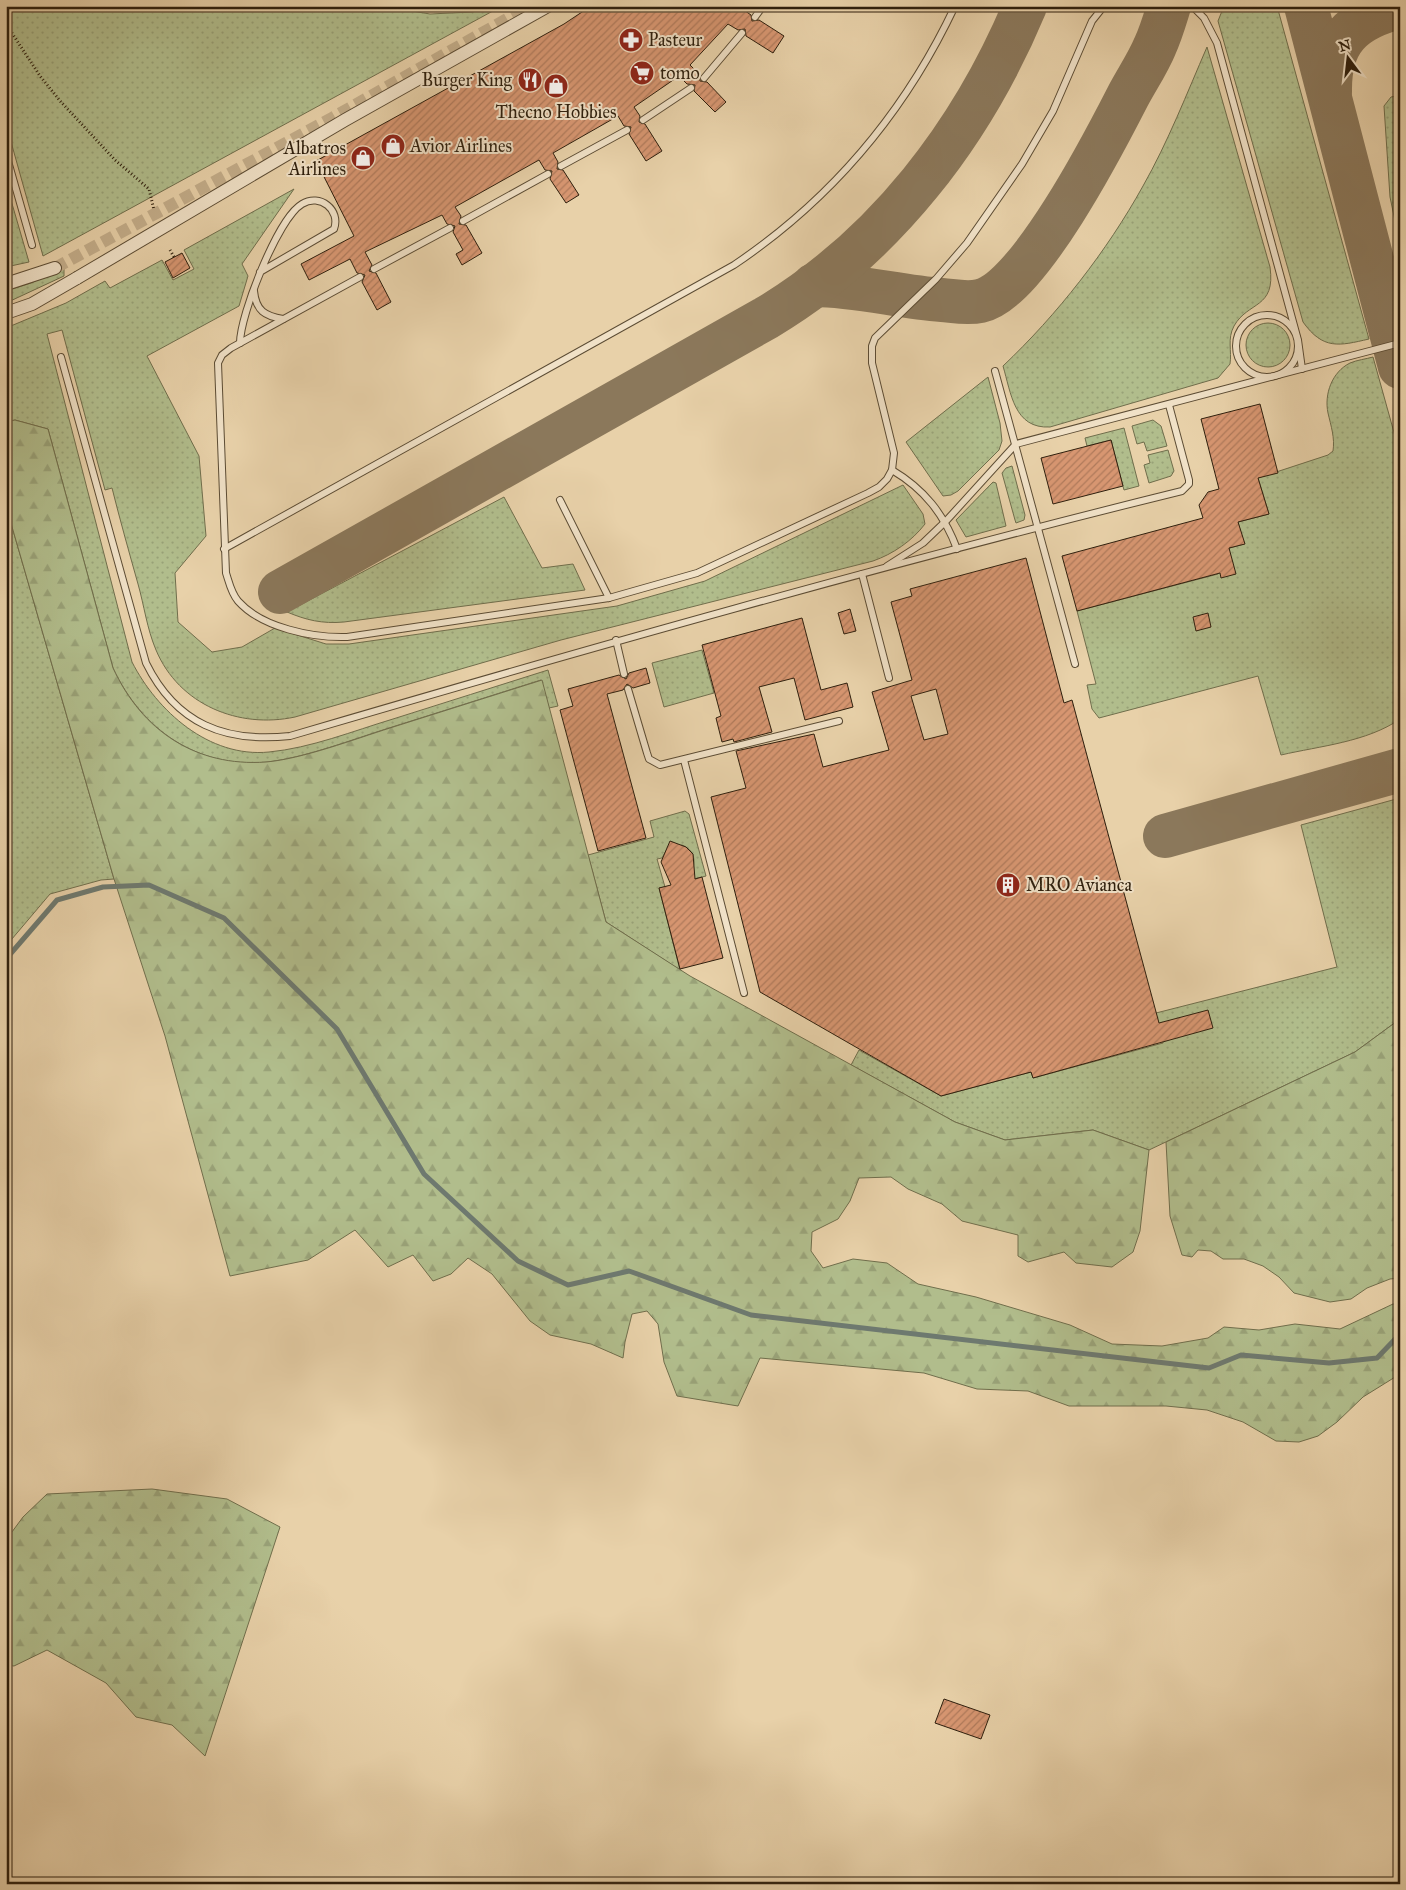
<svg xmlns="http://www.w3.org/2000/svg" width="1406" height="1890" font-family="'IM FELL Great Primer',serif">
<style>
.grass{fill:url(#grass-dots);stroke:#706e4c}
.forest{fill:url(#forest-firs);stroke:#706e4c}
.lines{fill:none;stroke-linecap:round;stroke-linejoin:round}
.stream{stroke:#6e796f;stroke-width:5}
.taxiway{stroke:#8b785b;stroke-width:44}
.building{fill:url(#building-hatch);stroke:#2e1f0d;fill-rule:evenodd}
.street-tunnel{stroke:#c3ad8a;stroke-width:12;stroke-dasharray:12 6;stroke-linecap:butt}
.lane-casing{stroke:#5c4c34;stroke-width:8}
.street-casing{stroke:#5c4c34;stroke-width:14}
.path{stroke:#2e1f0d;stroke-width:3;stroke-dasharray:1 2.5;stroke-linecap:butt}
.lane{stroke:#f0e1c7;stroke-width:6}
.street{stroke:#f0e1c7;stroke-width:12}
.street-bridge-casing{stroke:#5c4c34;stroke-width:14;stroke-linecap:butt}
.street-bridge{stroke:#f0e1c7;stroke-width:12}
.labels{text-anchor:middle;stroke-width:4;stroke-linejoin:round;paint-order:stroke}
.poi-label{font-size:18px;fill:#2e1f0d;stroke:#f0e1c7;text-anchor:start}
</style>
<defs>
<pattern id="grass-dots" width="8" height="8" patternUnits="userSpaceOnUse" patternTransform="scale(1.25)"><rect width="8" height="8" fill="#b1bd8c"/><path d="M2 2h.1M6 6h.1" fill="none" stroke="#99a278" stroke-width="1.8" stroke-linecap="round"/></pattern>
<pattern id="forest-firs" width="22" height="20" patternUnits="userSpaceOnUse" patternTransform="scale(1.25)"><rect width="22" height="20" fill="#b1bd8c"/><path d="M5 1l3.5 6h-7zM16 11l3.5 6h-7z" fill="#99a278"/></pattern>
<pattern id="building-hatch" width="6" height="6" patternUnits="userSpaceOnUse" patternTransform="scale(1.25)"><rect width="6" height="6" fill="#d79671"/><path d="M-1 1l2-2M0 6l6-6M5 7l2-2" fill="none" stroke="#af7a5b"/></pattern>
</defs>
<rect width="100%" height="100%" fill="#e8d1a9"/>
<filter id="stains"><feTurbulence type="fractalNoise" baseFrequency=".004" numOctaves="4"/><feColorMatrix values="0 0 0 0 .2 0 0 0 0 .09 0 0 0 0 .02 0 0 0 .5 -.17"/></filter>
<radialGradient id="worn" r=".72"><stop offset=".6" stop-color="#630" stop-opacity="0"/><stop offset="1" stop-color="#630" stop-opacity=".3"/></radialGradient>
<g class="grass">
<polygon points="6,6 382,6 430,14 472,12 502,6 43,256 6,124"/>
<path d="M1224,6h53l92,333c-30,7 -46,11 -66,-17l-85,-301z"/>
<path d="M1207,47l63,220c6,42 -22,34 -36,59 -7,13 -2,25 -4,38l-12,14 -168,49c-36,2 -39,-34 -47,-61 54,-51 104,-115 140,-180 25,-44 44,-93 64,-139z"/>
<polygon points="1397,96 1400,99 1400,245 1390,197 1384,106 1391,97"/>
<polygon points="6,183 29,262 6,267"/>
<path d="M294,189l-52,75 6,12 -9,30 -92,50 52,100 7,80 -31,37 3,49 34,30 30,-5 33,-19 51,16h23l268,-38 88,-25 198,-96 20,29 2,10c-13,17 -32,30 -52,37l-312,79 -266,77c-56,12 -116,-12 -139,-67 -9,-21 -12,-45 -18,-66 -9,-32 -18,-64 -26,-96l-7,2 -43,-160 -15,4 85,328c25,49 77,96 137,90 42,-4 84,-21 124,-33 52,-16 103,-33 155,-49l10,36 -9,2 -8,-28c-51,16 -101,32 -152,48 -38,12 -82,29 -121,34 -70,7 -126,-32 -155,-94l-65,-239 -33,-9 -9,2v-94l60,-25 39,-22 5,7 52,-28 11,20 21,-11 -10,-19z"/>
<polygon points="64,267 64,276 6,303 6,291 31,283"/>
<circle cx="1268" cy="345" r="22"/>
<path d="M1373,357l27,97v265c-33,23 -80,27 -119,36l-23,-79 -159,42 -7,-9 -5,-24 9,-1 -19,-73 141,-37 -6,-21 32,-9 -6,-22 31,-8 -11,-36 70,-23 5,-4c2,-13 -2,-25 -5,-38 -4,-19 4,-41 22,-50 7,-3 16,-4 23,-6z"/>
<polygon points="988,377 1000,423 1002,441 999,450 958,491 951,495 943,496 906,442"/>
<polygon points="1153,420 1161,426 1167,446 1147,451 1144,442 1137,444 1132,426"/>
<polygon points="1124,428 1139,486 1124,490 1111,440 1087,446 1085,438"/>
<polygon points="1168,450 1174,471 1171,476 1149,483 1144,465 1150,463 1148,455"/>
<polygon points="1012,466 1025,515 1024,520 1016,523 1015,520 1002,473 1006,468"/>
<polygon points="993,482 996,483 1006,526 966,537 956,520"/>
<path d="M504,497l38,71 31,-4 12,26 -241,32c-22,2 -38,-2 -57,-10z"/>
<polygon points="6,506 114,879 101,880 50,894 6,946"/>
<polygon points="702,650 714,693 664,707 652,663"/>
<polygon points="1400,798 1400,1019 1355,1052 1149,1150 1093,1130 1005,1140 955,1122 851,1065 859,1050 941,1096 1031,1072 1033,1078 1163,1043 1156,1013 1337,967 1301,825"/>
<path d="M685,811l4,3 17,62 -16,4c4,-14 9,-28 -8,-35l-15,4 -5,9 -5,1 8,28 -6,1 21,82 -74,-48 -18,-67 66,-18 -4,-16z"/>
</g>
<g class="forest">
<path d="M15,420l33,9 65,239c29,63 83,99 153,94 36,-3 89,-23 124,-34 51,-16 101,-32 152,-48l64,242 84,54 265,146 50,18 88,-10 56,20 -9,81 -7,21 -21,15 -36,-4 -12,-11 -36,10 -10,-6v-21l-56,-14 -20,-17 -34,-15 -17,-12 -32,1 -9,23 -12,18 -26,13 -1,19 12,17 30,-9 34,4 31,21 58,13 94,28 42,19 50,2 46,-8 16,-11 35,3 36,-6 45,5 53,-25h7v70l-37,23 -26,25 -19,14 -19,6 -23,-1 -33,-19 -36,-12 -41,-4h-97l-41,-15 -51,-2 -53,-16 -164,-15 -22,48 -61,-10 -13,-34 -6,-38 -11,-13 -15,3 -7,28 -2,16 -32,-14 -41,-9 -20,-14 -38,-47 -24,-16 -17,16 -18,7 -20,-26 -25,12 -33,-37 -47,30 -78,16 -65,-240 -51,-157 -108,-373v-84z"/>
<polygon points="1400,1019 1400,1278 1390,1279 1367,1288 1351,1299 1330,1302 1294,1293 1279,1277 1263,1266 1244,1259 1223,1259 1211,1251 1198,1250 1192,1257 1182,1255 1170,1216 1166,1142 1355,1052"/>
<polygon points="152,1489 227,1499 280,1527 205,1756 172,1725 136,1717 106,1683 47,1650 14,1666 6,1665 6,1540 23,1517 47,1494"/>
</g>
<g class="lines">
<polyline class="stream" points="6,959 57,900 103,887 149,885 224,918 337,1029 424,1174 518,1261 568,1285 629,1271 751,1315 1209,1368 1241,1355 1329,1363 1377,1358 1400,1334"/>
<g class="taxiway">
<polyline points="1306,6 1400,367"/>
<path d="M1330,92c-1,-51 22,-73 70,-85"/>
<path d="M814,285c43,0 85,12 128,15 12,1 25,4 38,1 48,-10 125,-160 148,-205 9,-17 20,-33 27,-50 6,-13 10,-27 14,-40"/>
<path d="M280,592l486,-274c119,-71 206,-185 259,-312"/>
<polyline points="1165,836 1400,770"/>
</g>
</g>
<g class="building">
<polygon points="591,6 738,6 751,15 752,21 759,20 784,36 773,53 746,36 745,29 738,30 728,24 690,65 700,75 700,81 707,82 726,102 715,112 694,91 695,85 687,84 679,76 634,107 640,116 639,122 645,124 662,151 646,161 629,134 631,127 624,126 618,116 553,153 558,162 557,169 563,170 579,195 566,203 550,179 552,171 545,170 539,160 455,207 461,216 459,224 466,225 482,253 462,265 456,254 463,250 453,232 455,226 447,224 442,215 365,252 372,265 369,271 376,273 391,302 382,307 377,310 362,282 365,275 357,273 350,259 309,280 301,264 354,236 316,161 564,24"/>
<polygon points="182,253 190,268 173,278 165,262"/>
<polygon points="1260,404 1278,473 1258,478 1269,514 1238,522 1245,544 1229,548 1236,574 1221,578 1220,573 1077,611 1062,556 1203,518 1199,505 1208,492 1219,489 1201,419"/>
<polygon points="1111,440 1123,486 1053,504 1041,458"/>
<path d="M1026,558l38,145 8,-3 87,323 49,-13 5,18 -180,50 -2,-6 -90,24 -181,-104 -49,-195 35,-9 -10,-37 78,-17 9,33 66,-17 -17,-58 40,-12 -21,-78 21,-6 -2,-7zM936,689l12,45 -24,6 -13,-44z"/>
<polygon points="850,609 856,631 844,634 838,613"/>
<polygon points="1208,613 1211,627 1196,631 1193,617"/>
<polygon points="802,618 821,690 847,683 853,707 805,720 794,678 759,687 772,732 734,742 733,739 722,742 716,718 721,716 702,645"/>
<polygon points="646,668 650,683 633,688 627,684 623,690 607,694 646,838 598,851 560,710 573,706 568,689 619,675 626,679 629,673"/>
<polygon points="670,841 686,847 693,854 695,879 702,877 723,958 680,969 659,888 671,885 661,862"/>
<polygon points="944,1699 990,1715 981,1739 935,1723"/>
</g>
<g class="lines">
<polyline class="street-tunnel" points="55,268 332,118 530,6"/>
<defs>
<g id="lane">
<polyline points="1192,6 1204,18 1217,43 1298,340 1302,369"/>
<polyline points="755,17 763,6"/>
<polyline points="704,78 742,33"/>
<polyline points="643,120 691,88"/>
<polyline points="6,154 32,245"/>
<polyline points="561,166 627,130"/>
<polyline points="463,221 548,174"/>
<polyline points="374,269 450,228"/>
<path d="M360,277l-129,71 -9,7 -4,8 8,210c3,9 5,20 12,28 24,27 75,37 109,36l262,-39 88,-25 171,-80 11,-6 8,-8 5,-9 2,-17 -22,-90v-17l3,-8 61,-59 31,-36 55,-79 31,-53 39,-90 12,-15"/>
<path d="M254,291c2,20 11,25 29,28"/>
<circle cx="1267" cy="346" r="31"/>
<path d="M240,343c0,-28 38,-125 62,-139 18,-11 39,6 32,25l-74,43"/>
<path d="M61,357l85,306c30,61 79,80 144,73 296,-87 592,-171 892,-245l7,-7v-4l-20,-75"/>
<polyline points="995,371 1075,664"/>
<path d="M892,470c32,19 52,44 65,79"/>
<polyline points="560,500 609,598"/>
<path d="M224,549l510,-284c98,-66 171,-153 221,-259"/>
<polyline points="887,566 923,543 946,521 1016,444 1400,343"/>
<polyline points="862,574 889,678"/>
<polyline points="616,640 624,674"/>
<polyline points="628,689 647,753 649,759 660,765 839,721"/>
<polyline points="684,760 744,993"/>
</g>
<g id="street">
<polyline points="6,284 55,268"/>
<polyline points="6,313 32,304 77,278"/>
</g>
</defs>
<use href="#lane" class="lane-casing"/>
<use href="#street" class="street-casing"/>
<g class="path">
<polyline points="6,24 40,76 61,102 115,160 149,189 154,210"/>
<polyline points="170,250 174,257"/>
</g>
<use href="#lane" class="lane"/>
<use href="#street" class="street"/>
<defs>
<polyline id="street-bridge" points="77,278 345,120 548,6"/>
</defs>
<use href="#street-bridge" class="street-bridge-casing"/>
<use href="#street-bridge" class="street-bridge"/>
</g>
<defs>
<symbol id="pharmacy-disc" viewBox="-11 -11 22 22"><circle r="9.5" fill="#8f2418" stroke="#f0e1c7"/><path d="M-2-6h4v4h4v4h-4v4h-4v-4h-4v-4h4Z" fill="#fff"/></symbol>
<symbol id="supermarket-disc" viewBox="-11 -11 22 22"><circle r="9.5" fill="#8f2418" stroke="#f0e1c7"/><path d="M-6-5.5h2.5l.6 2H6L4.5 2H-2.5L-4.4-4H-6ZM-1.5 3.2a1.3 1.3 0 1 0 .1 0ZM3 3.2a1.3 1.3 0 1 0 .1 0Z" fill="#fff"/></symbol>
<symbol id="restaurant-disc" viewBox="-11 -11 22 22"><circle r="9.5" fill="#8f2418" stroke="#f0e1c7"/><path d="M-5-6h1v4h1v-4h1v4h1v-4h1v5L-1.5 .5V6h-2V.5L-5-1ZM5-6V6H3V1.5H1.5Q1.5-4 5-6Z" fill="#fff"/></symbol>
<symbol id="shop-disc" viewBox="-11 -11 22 22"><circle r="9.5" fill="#8f2418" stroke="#f0e1c7"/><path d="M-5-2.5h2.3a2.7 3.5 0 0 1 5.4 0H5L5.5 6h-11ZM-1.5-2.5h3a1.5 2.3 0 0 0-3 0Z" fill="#fff"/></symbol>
<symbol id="building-disc" viewBox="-11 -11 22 22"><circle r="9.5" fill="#8f2418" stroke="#f0e1c7"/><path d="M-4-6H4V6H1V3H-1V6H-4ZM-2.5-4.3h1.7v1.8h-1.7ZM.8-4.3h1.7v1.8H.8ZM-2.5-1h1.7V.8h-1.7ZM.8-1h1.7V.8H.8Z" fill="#fff"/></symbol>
</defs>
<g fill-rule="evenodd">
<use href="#pharmacy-disc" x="617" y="26" width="28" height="28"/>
<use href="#supermarket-disc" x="628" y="59" width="28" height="28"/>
<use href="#restaurant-disc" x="516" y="66" width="28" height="28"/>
<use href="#shop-disc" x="542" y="72" width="28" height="28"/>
<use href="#shop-disc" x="379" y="132" width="28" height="28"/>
<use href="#shop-disc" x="349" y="144" width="28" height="28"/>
<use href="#building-disc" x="994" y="871" width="28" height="28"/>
</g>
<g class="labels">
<g class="poi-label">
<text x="648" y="46">Pasteur</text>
<text x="660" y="79">tomo</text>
<text x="512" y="86" text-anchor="end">Burger King</text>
<text x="556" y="118" text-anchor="middle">Thecno Hobbies</text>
<text x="410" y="152">Avior Airlines</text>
<text x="346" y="154" text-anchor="end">Albatros<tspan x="346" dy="21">Airlines</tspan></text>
<text x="1026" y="891">MRO Avianca</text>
</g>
</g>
<rect width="1406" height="1890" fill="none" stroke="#e8d1a9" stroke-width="25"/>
<rect x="8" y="8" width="1391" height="1875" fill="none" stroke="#2e1f0d" stroke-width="2.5"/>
<rect x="12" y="12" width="1381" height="1865" fill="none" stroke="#2e1f0d"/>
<g transform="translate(1348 58) rotate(345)" stroke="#f0e1c7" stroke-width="4" paint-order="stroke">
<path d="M0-4L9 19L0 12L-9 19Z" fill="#2e1f0d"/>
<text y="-8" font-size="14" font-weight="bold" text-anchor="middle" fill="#2e1f0d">N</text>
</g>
<rect width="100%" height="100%" filter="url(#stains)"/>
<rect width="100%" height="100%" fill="url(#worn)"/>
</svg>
